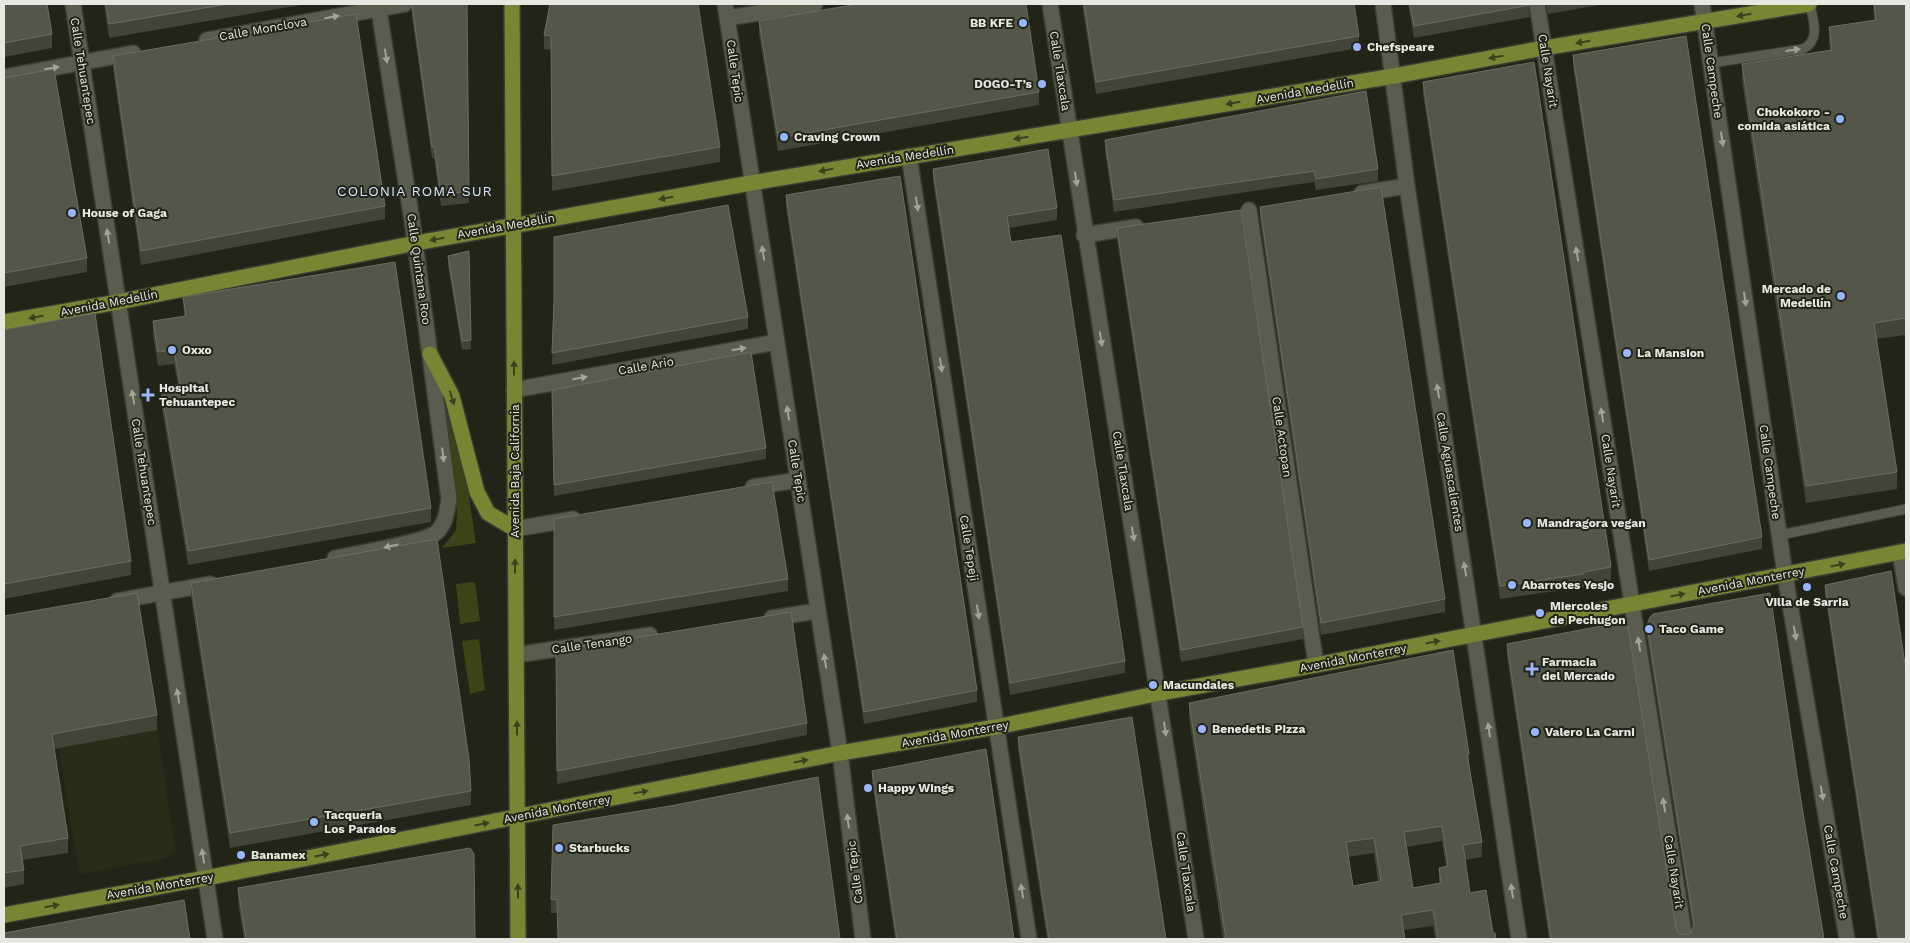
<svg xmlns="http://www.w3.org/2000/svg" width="1910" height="943" font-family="'Work Sans',sans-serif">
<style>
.built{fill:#282c18}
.green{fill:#3d4317}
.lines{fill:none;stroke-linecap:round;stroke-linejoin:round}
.service-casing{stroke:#3b3d34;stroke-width:11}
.minor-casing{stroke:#3b3d34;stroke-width:18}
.primary-casing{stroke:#3b3d34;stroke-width:18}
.service{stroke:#5a5d4e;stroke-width:9}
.minor{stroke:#5a5d4e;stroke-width:15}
.primary{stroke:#7a8533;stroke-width:15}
.wall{fill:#414436;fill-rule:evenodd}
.building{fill:#535648;stroke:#6a6d60;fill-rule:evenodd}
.oneway{fill:#3c411f}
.oneway2{fill:#a0a397}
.poi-dot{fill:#98b5fd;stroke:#212416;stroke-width:2}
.labels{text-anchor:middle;stroke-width:4;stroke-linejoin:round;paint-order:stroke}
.poi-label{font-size:12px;font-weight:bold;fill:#e7e9e0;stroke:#212416;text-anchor:start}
.street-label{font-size:12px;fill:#e7e9e0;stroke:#212416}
.neighbourhood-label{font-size:14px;letter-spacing:1px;fill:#d6e3fe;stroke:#212416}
</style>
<rect width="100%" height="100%" fill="#212416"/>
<polygon class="built" points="157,730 176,850 165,859 79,874 59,748"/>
<g class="green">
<polygon points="436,364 451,410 467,485 476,543 442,548 456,530 457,511 452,464"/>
<polygon points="475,582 480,621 460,624 456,584"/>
<polygon points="479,639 485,690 470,694 462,641"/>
</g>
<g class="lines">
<defs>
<g id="service">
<path d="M1711,63l92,-14c18,-9 10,-29 7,-45"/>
<polyline points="1780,535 1906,509"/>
</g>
<g id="minor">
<polyline points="73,4 215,939"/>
<polyline points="725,4 840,753 863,939"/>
<path d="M1050,4c46,312 100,623 146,935"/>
<polyline points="1383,4 1407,186 1519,939"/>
<polyline points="1537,4 1685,939"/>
<polyline points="1702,4 1785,575 1847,939"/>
<polyline points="727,18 815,4"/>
<polyline points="207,40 405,4"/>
<polyline points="4,77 133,53"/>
<polyline points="909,156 1029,939"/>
<polyline points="1362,193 1407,186"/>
<polyline points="1249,210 1316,665"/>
<polyline points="1084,235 1136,227"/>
<polyline points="514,390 777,342"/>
<polyline points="753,487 798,480"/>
<polyline points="515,529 573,519"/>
<polyline points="1900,552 1906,588"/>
<path d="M335,558c20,-4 91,-16 102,-26 9,-9 10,-22 12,-33l-36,-272 -35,-223"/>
<polyline points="117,601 210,584"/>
<polyline points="772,618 817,611"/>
<polyline points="516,655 650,635"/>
</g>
<g id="primary">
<polyline points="512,4 518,939"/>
<polyline points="4,322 118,302 416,243 751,183 1394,76 1544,48 1809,4"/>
<polyline points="430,354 452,396 477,492 488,513 515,529"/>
<polyline points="4,915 206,878 840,753 996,727 1160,693 1316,665 1906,551"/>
</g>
</defs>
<use href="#service" class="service-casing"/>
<use href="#minor" class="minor-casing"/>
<use href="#primary" class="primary-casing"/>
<use href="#service" class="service"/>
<use href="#minor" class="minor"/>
<use href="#primary" class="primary"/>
</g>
<g class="wall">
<polygon points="4,4 52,34 52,48 4,57"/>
<polygon points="104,4 307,4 109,38"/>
<polygon points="467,4 469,203 441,206 434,158 432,158 412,17 412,5"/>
<polygon points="550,4 720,147 720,162 552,191 551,50 544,49 544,35"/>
<polygon points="1082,4 1354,4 1359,36 1359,48 1096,94"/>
<polygon points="1408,4 1529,4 1530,17 1414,38"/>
<polygon points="1546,4 1605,4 1548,14"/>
<polygon points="1873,4 1906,4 1906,335 1876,339 1897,472 1897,489 1806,503 1742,81 1742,64 1830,51 1829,44 1829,27 1874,21"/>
<polygon points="759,21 1039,92 1039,105 778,151 759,34"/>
<polygon points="1573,55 1762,537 1762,549 1649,571 1573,66"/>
<polygon points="113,56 385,206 385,219 141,265 113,69"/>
<polygon points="4,78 87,258 87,272 4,287"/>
<polygon points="1423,82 1611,567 1611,580 1584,585 1584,587 1500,599 1423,94"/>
<polygon points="1105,140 1378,169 1378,181 1316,190 1314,182 1114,212 1105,151"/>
<polygon points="933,169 1057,208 1057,220 1009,228 1011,242 1125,661 1125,673 1010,695 933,181"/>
<polygon points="786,195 977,690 977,702 864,724 786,207"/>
<polygon points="1260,207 1445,599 1445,612 1321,635 1260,219"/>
<polygon points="1117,228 1303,627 1303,639 1181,662 1117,240"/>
<polygon points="469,251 471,349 462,350 448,265 448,256"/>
<polygon points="183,297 431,508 431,522 188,565 161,402 161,388 178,385 174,364 158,366 153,335 153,321 184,316"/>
<polygon points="554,301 748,317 748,329 552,365"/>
<polygon points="4,330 131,561 131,575 4,599"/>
<polygon points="552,390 766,448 766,459 554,496"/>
<polygon points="554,519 788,579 788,591 554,630"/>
<polygon points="191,583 471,791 471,805 230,848 191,597"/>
<polygon points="1825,585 1906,939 1877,939 1825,595"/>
<polygon points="4,616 157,715 157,730 54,749 68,838 68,853 22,860 24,870 24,884 4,888"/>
<polygon points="1647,625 1801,801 1824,939 1549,939 1507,657 1507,644 1678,933 1682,935 1691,933 1693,929 1647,638"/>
<polygon points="556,651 807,723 807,735 557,784"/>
<path d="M1189,703l280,51v9l13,79v15l-17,3 5,33 26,46h-61l-2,-13 -29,4 1,9h-182l-34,-221zM1442,841l4,26 -7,1v15l-26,5 -6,-41zM1374,853l4,28 -25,5 -5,-29z"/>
<polygon points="1018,737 1166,939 1047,939 1018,750"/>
<polygon points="872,771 1014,939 895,939 872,781"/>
<polygon points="670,806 557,913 551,913 551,899"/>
<polygon points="238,888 475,939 244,939 238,902"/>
</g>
<g class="building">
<polygon points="4,4 47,4 52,34 4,43"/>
<polygon points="106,4 228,4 109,24"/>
<polygon points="420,4 467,4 469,192 441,194 434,146 432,147 412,5"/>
<polygon points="550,4 698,4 720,147 552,176 551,36 544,35"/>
<polygon points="858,4 1026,4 1039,92 778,138 759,21"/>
<polygon points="1084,4 1354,4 1359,36 1096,82"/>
<polygon points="1410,4 1529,4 1530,5 1414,26"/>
<polygon points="1874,4 1906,4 1906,318 1874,323 1897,472 1806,486 1742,64 1832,50 1829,27 1876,20"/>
<polygon points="356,14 385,206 141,251 113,56"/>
<polygon points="1686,36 1762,537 1649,560 1573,55"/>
<polygon points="1534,62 1611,567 1584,572 1584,574 1500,586 1423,82"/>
<polygon points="54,69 87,258 4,273 4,78"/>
<polygon points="1366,91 1378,169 1316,179 1314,171 1114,200 1105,140"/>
<polygon points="1048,149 1057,208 1007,216 1011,242 1061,235 1125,661 1010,683 933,169"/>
<polygon points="900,176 977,690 864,712 786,195"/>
<polygon points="1381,187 1445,599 1321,623 1260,207"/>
<polygon points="728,205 748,317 552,353 554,300 554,237"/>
<polygon points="1241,210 1303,627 1181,650 1117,228"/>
<polygon points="469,251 471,340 462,341 448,256"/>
<polygon points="395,262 431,508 188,551 161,388 180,384 174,350 158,352 153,321 186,316 183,297"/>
<polygon points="95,313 131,561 4,584 4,330"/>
<polygon points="751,352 766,448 554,485 552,390"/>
<polygon points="772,482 788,579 554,617 554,519"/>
<polygon points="437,539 469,759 471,791 230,833 191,583"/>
<polygon points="1891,571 1906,671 1906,939 1879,939 1825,585"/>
<polygon points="137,593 157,715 52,734 68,838 20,846 24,870 4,873 4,616"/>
<polygon points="1770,593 1801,801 1824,939 1551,939 1507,644 1622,622 1628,627 1676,928 1678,933 1682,935 1691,933 1694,925 1647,625 1650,617 1653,614"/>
<polygon points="791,612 807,723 557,771 556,651"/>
<path d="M1453,650l16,104h-2l15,88 -19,3 7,48 16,-3 7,43h2l1,6h-58l-5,-29 -32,5 4,24h-179l-37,-236zM1442,826l6,40 -9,2 2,15 -28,5 -9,-56zM1374,838l7,43 -28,5 -7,-44z"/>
<polygon points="1132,717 1166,939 1049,939 1018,737"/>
<polygon points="986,749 1014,939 897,939 872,771"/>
<polygon points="818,777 840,939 558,939 557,900 551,899 553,825 670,806"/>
<polygon points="470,848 474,854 475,939 246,939 238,888"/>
<polygon points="184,900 190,939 4,939 4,933"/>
</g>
<defs><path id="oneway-solid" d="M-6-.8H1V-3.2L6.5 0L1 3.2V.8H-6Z" transform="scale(1.25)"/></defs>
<g class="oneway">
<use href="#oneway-solid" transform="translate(1744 15) rotate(170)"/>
<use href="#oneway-solid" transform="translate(1583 42) rotate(171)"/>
<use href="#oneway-solid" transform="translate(1496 57) rotate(170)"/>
<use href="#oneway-solid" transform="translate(1233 103) rotate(170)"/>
<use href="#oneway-solid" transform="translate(1021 138) rotate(171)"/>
<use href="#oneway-solid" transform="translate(826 170) rotate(170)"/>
<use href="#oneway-solid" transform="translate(666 198) rotate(170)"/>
<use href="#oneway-solid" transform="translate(437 239) rotate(170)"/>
<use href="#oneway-solid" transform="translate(36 317) rotate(170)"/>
<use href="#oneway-solid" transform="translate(514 368) rotate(-90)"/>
<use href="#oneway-solid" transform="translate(452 398) rotate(72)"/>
<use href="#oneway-solid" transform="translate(1838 565) rotate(-11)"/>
<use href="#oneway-solid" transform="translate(515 566) rotate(-90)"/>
<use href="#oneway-solid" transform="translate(1678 595) rotate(-11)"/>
<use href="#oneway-solid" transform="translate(1433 642) rotate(-11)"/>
<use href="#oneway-solid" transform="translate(517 728) rotate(-90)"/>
<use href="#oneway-solid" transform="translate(801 761) rotate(-11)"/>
<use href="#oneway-solid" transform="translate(641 792) rotate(-11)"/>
<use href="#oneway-solid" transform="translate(482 824) rotate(-11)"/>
<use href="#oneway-solid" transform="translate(322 855) rotate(-11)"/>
<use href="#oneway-solid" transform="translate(518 891) rotate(-90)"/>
<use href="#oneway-solid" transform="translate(52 906) rotate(-10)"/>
</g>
<g class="oneway2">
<use href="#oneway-solid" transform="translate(332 17) rotate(-10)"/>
<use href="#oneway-solid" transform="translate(1793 50) rotate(-8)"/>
<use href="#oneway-solid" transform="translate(386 56) rotate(81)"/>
<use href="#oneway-solid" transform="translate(52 68) rotate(-10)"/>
<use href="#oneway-solid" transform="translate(1722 139) rotate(82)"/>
<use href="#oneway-solid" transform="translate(1076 179) rotate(81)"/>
<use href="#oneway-solid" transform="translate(917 204) rotate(81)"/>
<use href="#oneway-solid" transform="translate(108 236) rotate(-99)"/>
<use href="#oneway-solid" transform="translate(763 253) rotate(-99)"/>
<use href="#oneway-solid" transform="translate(1577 254) rotate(-99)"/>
<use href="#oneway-solid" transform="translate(1745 299) rotate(82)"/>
<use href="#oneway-solid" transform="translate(1101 339) rotate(81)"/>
<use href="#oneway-solid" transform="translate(739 349) rotate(-10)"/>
<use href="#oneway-solid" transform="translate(941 365) rotate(81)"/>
<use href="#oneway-solid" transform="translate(580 378) rotate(-10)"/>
<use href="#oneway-solid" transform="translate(1438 391) rotate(-99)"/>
<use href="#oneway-solid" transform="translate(133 397) rotate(-99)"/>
<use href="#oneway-solid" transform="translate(788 413) rotate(-99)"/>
<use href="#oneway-solid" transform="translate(1602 415) rotate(-99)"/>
<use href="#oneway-solid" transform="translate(443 455) rotate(83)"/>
<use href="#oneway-solid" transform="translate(1133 534) rotate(81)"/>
<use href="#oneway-solid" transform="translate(391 546) rotate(168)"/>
<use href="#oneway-solid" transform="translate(1465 569) rotate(-99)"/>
<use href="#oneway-solid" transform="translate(978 612) rotate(81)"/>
<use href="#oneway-solid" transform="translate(1795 633) rotate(80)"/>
<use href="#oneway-solid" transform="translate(1639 644) rotate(-99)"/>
<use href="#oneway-solid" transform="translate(825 661) rotate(-99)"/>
<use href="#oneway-solid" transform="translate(178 696) rotate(-99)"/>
<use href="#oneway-solid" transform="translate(1165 729) rotate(82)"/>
<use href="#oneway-solid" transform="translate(1489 730) rotate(-98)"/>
<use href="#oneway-solid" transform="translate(1822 793) rotate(80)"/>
<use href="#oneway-solid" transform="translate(1664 805) rotate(-99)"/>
<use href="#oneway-solid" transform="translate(848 821) rotate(-97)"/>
<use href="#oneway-solid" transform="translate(203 856) rotate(-99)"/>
<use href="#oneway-solid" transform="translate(1022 891) rotate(-99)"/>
<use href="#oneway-solid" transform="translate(1512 891) rotate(-98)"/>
</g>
<g class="poi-dot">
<circle cx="1023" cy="23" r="5"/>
<circle cx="1357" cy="47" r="5"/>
<circle cx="1042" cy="84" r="5"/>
<circle cx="1840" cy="119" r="5"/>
<circle cx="784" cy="137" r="5"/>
<circle cx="72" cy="213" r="5"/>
<circle cx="1841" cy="296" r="5"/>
<circle cx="172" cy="350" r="5"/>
<circle cx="1627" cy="353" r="5"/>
<path d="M145.5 387.5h5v5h5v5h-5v5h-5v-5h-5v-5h5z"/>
<circle cx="1527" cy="523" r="5"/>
<circle cx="1512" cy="585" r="5"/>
<circle cx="1807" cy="587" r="5"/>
<circle cx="1540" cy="613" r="5"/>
<circle cx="1649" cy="629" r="5"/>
<path d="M1529.5 661.5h5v5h5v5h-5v5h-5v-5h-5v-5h5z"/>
<circle cx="1153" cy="685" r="5"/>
<circle cx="1202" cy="729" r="5"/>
<circle cx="1535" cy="732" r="5"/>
<circle cx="868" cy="788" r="5"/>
<circle cx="314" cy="822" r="5"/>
<circle cx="559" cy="848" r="5"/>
<circle cx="241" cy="855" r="5"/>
</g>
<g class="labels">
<g class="poi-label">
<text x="1013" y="27" text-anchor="end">BB KFE</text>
<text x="1367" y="51">Chefspeare</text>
<text x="1032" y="88" text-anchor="end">DOGO-T’s</text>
<text x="1830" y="116" text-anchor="end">Chokokoro -<tspan x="1830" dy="14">comida asiática</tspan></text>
<text x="794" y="141">Craving Crown</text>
<text x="82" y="217">House of Gaga</text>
<text x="1831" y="293" text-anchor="end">Mercado de<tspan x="1831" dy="14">Medellín</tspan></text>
<text x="182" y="354">Oxxo</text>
<text x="1637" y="357">La Mansion</text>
<text x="159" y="392">Hospital<tspan x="159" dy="14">Tehuantepec</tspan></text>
<text x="1537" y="527">Mandragora vegan</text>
<text x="1522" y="589">Abarrotes Yesjo</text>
<text x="1807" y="606" text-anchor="middle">Villa de Sarria</text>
<text x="1550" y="610">Miercoles<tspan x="1550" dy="14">de Pechugon</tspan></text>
<text x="1659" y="633">Taco Game</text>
<text x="1542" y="666">Farmacia<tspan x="1542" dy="14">del Mercado</tspan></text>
<text x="1163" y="689">Macundales</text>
<text x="1212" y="733">Benedetis Pizza</text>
<text x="1545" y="736">Valero La Carni</text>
<text x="878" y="792">Happy Wings</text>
<text x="324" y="819">Tacqueria<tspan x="324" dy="14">Los Parados</tspan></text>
<text x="569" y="852">Starbucks</text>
<text x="251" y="859">Banamex</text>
</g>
<g class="street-label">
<text transform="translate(263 29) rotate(-10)" y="4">Calle Monclova</text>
<text transform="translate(83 71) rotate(81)" y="4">Calle Tehuantepec</text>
<text transform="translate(735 71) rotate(82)" y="4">Calle Tepic</text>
<text transform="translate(1060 71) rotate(81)" y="4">Calle Tlaxcala</text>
<text transform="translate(1548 71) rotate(81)" y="4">Calle Nayarit</text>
<text transform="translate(1712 71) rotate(82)" y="4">Calle Campeche</text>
<text transform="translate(1305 91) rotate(-10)" y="4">Avenida Medellín</text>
<text transform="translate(905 157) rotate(-9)" y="4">Avenida Medellín</text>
<text transform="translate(506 226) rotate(-10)" y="4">Avenida Medellín</text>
<text transform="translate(419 269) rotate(82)" y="4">Calle Quintana Roo</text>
<text transform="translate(109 303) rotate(-11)" y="4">Avenida Medellín</text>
<text transform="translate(646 366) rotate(-10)" y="4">Calle Ario</text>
<text transform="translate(1282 437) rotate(82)" y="4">Calle Actopan</text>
<text transform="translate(515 471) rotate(-90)" y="4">Avenida Baja California</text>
<text transform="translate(797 471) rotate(81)" y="4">Calle Tepic</text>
<text transform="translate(1123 471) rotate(81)" y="4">Calle Tlaxcala</text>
<text transform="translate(1611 471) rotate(81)" y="4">Calle Nayarit</text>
<text transform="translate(144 472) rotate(81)" y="4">Calle Tehuantepec</text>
<text transform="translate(1450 472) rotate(81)" y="4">Calle Aguascalientes</text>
<text transform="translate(1770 472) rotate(82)" y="4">Calle Campeche</text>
<text transform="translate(969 548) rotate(81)" y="4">Calle Tepeji</text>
<text transform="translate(1751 581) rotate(-11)" y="4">Avenida Monterrey</text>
<text transform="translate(592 644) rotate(-8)" y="4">Calle Tenango</text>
<text transform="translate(1353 658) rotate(-11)" y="4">Avenida Monterrey</text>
<text transform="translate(955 734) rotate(-10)" y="4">Avenida Monterrey</text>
<text transform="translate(557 809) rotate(-11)" y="4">Avenida Monterrey</text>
<text transform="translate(855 872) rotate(-97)" y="4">Calle Tepic</text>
<text transform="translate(1186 872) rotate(82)" y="4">Calle Tlaxcala</text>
<text transform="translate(1674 872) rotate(81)" y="4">Calle Nayarit</text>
<text transform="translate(1836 872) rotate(80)" y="4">Calle Campeche</text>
<text transform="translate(160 886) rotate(-10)" y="4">Avenida Monterrey</text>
</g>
<g class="neighbourhood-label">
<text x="415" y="196">COLONIA ROMA SUR</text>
</g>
</g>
<rect width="1910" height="943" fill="none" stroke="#e7e9e0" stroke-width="10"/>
</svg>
